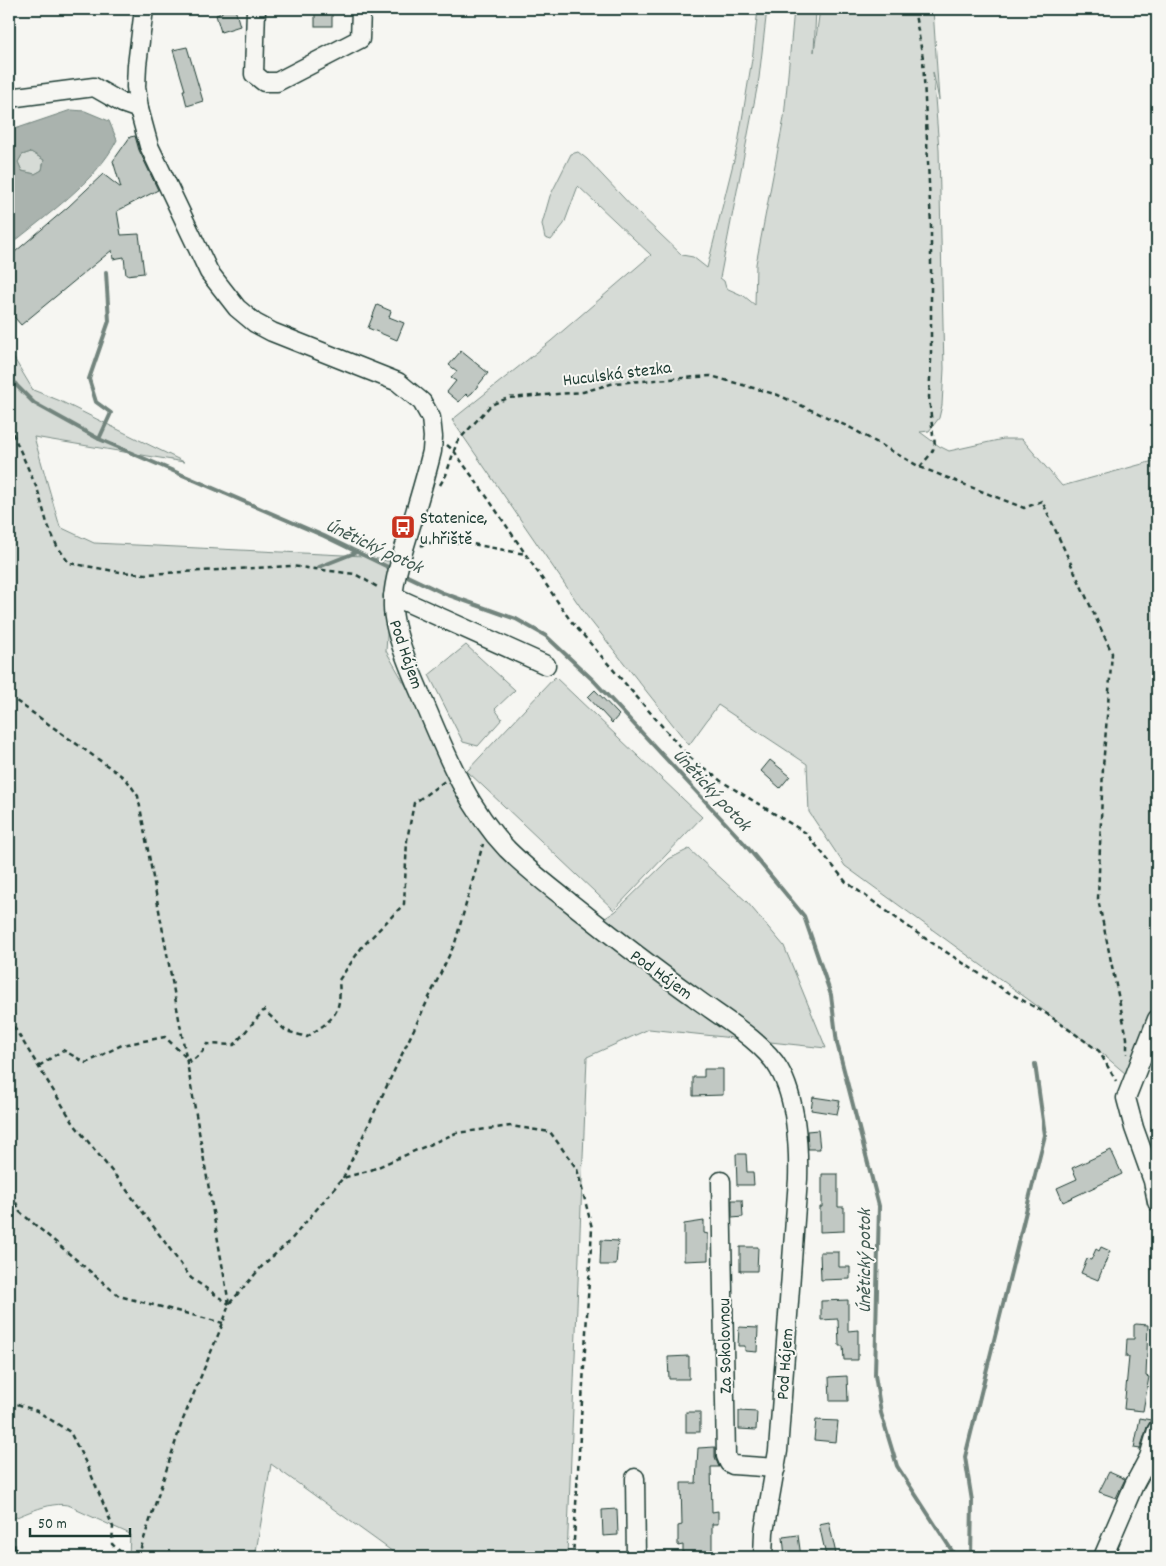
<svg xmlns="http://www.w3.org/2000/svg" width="1166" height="1566" font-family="Dekko,sans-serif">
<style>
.green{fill:#d6dbd6;stroke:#7a8c85}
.water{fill:#aab3ae;stroke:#72847d;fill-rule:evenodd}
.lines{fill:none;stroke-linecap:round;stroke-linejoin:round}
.stream{stroke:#72847d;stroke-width:4}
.building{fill:#c1c8c3;stroke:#1f3d34}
.minor-casing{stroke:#1f3d34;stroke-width:21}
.path{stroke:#1f3d34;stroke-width:2.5;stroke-dasharray:5 4;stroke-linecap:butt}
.minor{stroke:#f6f6f2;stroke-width:18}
.labels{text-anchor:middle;stroke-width:4;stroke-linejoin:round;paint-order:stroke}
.street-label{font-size:18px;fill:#1f3d34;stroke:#f6f6f2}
.poi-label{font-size:18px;fill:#1f3d34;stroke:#f6f6f2;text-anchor:start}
.water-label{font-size:19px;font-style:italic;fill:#425a52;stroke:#f6f6f2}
</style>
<rect width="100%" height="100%" fill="#f6f6f2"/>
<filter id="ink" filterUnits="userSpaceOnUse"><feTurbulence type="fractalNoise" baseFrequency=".02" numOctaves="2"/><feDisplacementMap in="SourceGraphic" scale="10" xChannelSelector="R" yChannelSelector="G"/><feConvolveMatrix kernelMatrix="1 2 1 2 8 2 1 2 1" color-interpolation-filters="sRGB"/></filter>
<g filter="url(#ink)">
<g class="green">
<polygon points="758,9 767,9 759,78 720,278 724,281 726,288 744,296 755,305 756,264 784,118 794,9 816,9 814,52 820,9 933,9 939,100 933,72 939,149 944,369 942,405 939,418 929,431 920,432 939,446 949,451 1003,439 1022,439 1062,486 1157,460 1157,1026 1139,1085 1099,1051 845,866 809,812 807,764 718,705 689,745 586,615 452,420 551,341 651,255 578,186 564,224 551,240 545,238 542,224 550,196 571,154 578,152 587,159 637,212 682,255 693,257 707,268 738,144 753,53"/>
<polygon points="31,152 44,160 42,170 35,174 22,171 18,162 22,155"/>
<path d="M9,350l24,40 25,10 126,62 -150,-25 26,90 34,16 270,13 28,6 -6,89 94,165 110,112 26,-17 53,-52 20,-10 58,53 37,44 42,102 -177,-19 -62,28 -20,500h-167l-129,-93 -16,93h-126l1,-23 -53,-24c-16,-15 -51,4 -68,10z"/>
<polygon points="466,645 515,690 495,709 502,719 478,746 463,742 429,675"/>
<polygon points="555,677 702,817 614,910 467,771"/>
</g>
<path class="water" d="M71,110l14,1 24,10 8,19c-21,42 -72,76 -108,106v-115zM31,152l13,8 -2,10 -7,4 -13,-3 -4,-9 4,-7z"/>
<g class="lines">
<g class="stream">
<polyline points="9,375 17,386 34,403 99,439 324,536 392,569"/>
<polyline points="99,439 111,413 96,402 89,379 109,321 106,272"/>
<polyline points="319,567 357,552"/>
<polyline points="401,573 443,593 516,619 546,636 594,681 743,842 804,916 831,995 837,1043 879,1206 875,1375 881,1413 897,1466 956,1557"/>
<polyline points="971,1557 972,1501 965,1457 1045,1135 1035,1064"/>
</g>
</g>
<g class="building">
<polygon points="221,9 235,9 240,26 221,32 216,15 222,13"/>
<rect x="315" y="9" width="17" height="17"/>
<polygon points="187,47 203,101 187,106 183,90 185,90 173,50"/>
<polygon points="135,136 139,150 158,190 117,211 121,235 139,234 144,273 126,275 124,257 113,259 112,250 21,325 9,311 9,257 68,207 103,174 121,188 113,161 130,137"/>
<polygon points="377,305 391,311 389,317 404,323 397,340 368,328"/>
<polygon points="461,351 488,373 472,393 468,396 466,394 459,402 447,392 456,381 451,378 457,371 449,365"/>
<polygon points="595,690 619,715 612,723 588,697"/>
<polygon points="770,760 790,776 780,788 761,771"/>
<polygon points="704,1069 723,1069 723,1095 693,1096 693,1077 704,1077"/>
<polygon points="813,1097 840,1101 837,1114 811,1110"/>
<polygon points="818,1130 820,1149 808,1149 807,1131"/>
<polygon points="1111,1150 1122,1174 1063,1202 1057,1188 1077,1179 1072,1168"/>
<polygon points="736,1154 746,1154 747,1172 753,1172 754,1185 737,1185"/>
<polygon points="822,1174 838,1174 838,1207 844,1207 844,1231 820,1232 820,1207 822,1207"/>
<polygon points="732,1200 742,1200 743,1217 732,1218"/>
<polygon points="704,1221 704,1233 708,1234 708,1260 684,1261 684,1224"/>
<polygon points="601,1240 618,1241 616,1265 600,1265"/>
<polygon points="740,1247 758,1247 757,1271 740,1271"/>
<polygon points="1101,1247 1110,1251 1098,1280 1081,1273 1087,1259 1091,1260 1096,1249 1099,1251"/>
<polygon points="820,1252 839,1252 839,1267 850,1267 850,1279 821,1280"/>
<polygon points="848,1300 848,1331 858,1330 858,1360 844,1360 843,1346 839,1346 838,1319 821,1320 821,1301"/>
<polygon points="1136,1324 1148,1325 1146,1376 1149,1377 1143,1411 1124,1409 1129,1357 1126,1357 1127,1339 1134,1339 1134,1325"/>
<polygon points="739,1327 758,1328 757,1352 745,1351 745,1346 738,1346"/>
<polygon points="689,1356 689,1379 669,1379 668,1357"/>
<polygon points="847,1376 848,1401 830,1401 829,1377"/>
<polygon points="739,1411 757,1412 756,1430 739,1429"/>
<rect x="686" y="1412" width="14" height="20"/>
<polygon points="1140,1418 1151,1420 1147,1427 1140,1449 1134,1448"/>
<polygon points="816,1420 838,1421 836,1442 814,1440"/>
<polygon points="715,1447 715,1457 719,1467 711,1467 712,1512 718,1511 718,1524 712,1524 712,1557 683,1557 683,1545 678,1546 678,1526 682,1525 681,1483 696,1483 698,1448"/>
<polygon points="1109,1472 1125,1479 1116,1498 1099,1492"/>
<polygon points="617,1509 618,1535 603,1536 602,1510"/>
<polygon points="829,1522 836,1554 826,1556 819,1524"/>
<polygon points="798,1535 801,1557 785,1557 783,1537"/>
</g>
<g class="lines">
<defs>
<g id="minor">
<path d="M144,9l-7,56 -1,22 3,22 10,37 60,126 28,36 18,15 17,9 126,50 24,20 9,16 2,19 -1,14c-7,30 -17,61 -26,91 -6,20 -14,44 -13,65 0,27 23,76 34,102 21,50 42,100 80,140 20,20 43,38 65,55 40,32 80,63 122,93 25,19 69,44 85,72 17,29 20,77 19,110l-20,272 -14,81 -1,25"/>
<polyline points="256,9 254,74 264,82 277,82 360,39 361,9"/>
<polyline points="9,98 94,87 122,103 139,109"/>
<polyline points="393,596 546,665"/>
<polyline points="1157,1019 1126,1098 1134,1128 1153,1181 1157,1202"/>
<polyline points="721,1181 726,1456 729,1463 733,1465 776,1468"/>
<polyline points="635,1478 636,1557"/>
<polyline points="1103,1557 1134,1485 1149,1457 1157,1430"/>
</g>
</defs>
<use href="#minor" class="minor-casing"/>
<g class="path">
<path d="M914,9l9,49 4,83 4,85v134l-2,37 4,38c6,15 -6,22 -13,32"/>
<polyline points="9,425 38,491 47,523 57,546 69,563 120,572 146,574 291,566 355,574 379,588"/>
<polyline points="447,445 454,451 487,497 570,620 688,756 721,781 806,833 846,882 920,935 1006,991 1047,1014 1099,1051 1116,1081"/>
<polyline points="440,485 446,475 457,442 491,405 508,398 583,392 614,383 711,376 778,395 851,428 920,467 1024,508 1042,501 1112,653 1103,767 1098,899 1127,1038 1127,1054"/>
<polyline points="421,546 425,543 462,542 525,554"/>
<polyline points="9,696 126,779 138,796 186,1057 229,1304"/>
<polyline points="9,1019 74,1124 126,1189 191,1278 229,1304"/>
<path d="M39,1066l24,-16 23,13 36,-18 43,-8 26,25 11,-10 5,-8 27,1 30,-35 22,21 21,6c27,-19 35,-22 32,-57l23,-33 42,-43 3,-64 7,-37 31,-22"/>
<polyline points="343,1178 455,943 483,844"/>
<polyline points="9,1186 20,1212 119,1296 223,1323"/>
<polyline points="9,1401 37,1411 70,1432 88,1467 113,1527 112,1544 126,1557"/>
<polyline points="9,1527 18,1557"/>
<polyline points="138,1557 182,1422 223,1323 229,1304 264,1264 289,1242 343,1178 371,1170 456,1133 511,1126 550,1132 577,1169 592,1228 573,1557"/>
</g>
<use href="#minor" class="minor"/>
</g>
</g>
<defs>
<symbol id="bus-square" viewBox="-11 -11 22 22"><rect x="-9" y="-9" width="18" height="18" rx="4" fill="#c8321e" stroke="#f6f6f2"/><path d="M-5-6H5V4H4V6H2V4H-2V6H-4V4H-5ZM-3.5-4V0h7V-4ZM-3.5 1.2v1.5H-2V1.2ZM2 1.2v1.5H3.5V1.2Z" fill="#fff"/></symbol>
</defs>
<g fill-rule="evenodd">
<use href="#bus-square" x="389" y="513" width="28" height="28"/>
</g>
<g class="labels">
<g class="street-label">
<text transform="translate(617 373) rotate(-7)" y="6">Huculská stezka</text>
<text transform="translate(407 654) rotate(71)" y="6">Pod Hájem</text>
<text transform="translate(662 974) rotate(36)" y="6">Pod Hájem</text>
<text transform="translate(724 1346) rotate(-91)" y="6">Za Sokolovnou</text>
<text transform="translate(784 1364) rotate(-86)" y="6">Pod Hájem</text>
</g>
<g class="poi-label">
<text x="420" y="523">Statenice,<tspan x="420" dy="21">u hřiště</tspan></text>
</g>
<g class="water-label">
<text transform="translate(375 545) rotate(25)" y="7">Únětický potok</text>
<text transform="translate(713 789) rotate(47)" y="7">Únětický potok</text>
<text transform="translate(863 1261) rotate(-90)" y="7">Únětický potok</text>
</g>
</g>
<rect width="1166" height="1566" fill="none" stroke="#f6f6f2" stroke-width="30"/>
<rect x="15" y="15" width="1136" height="1536" fill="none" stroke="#1f3d34" stroke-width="2" filter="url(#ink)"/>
<path d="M30 1528v8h100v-8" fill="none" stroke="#1f3d34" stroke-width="2.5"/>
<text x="38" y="1528" font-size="15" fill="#1f3d34" stroke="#f6f6f2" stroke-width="4" paint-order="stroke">50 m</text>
</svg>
